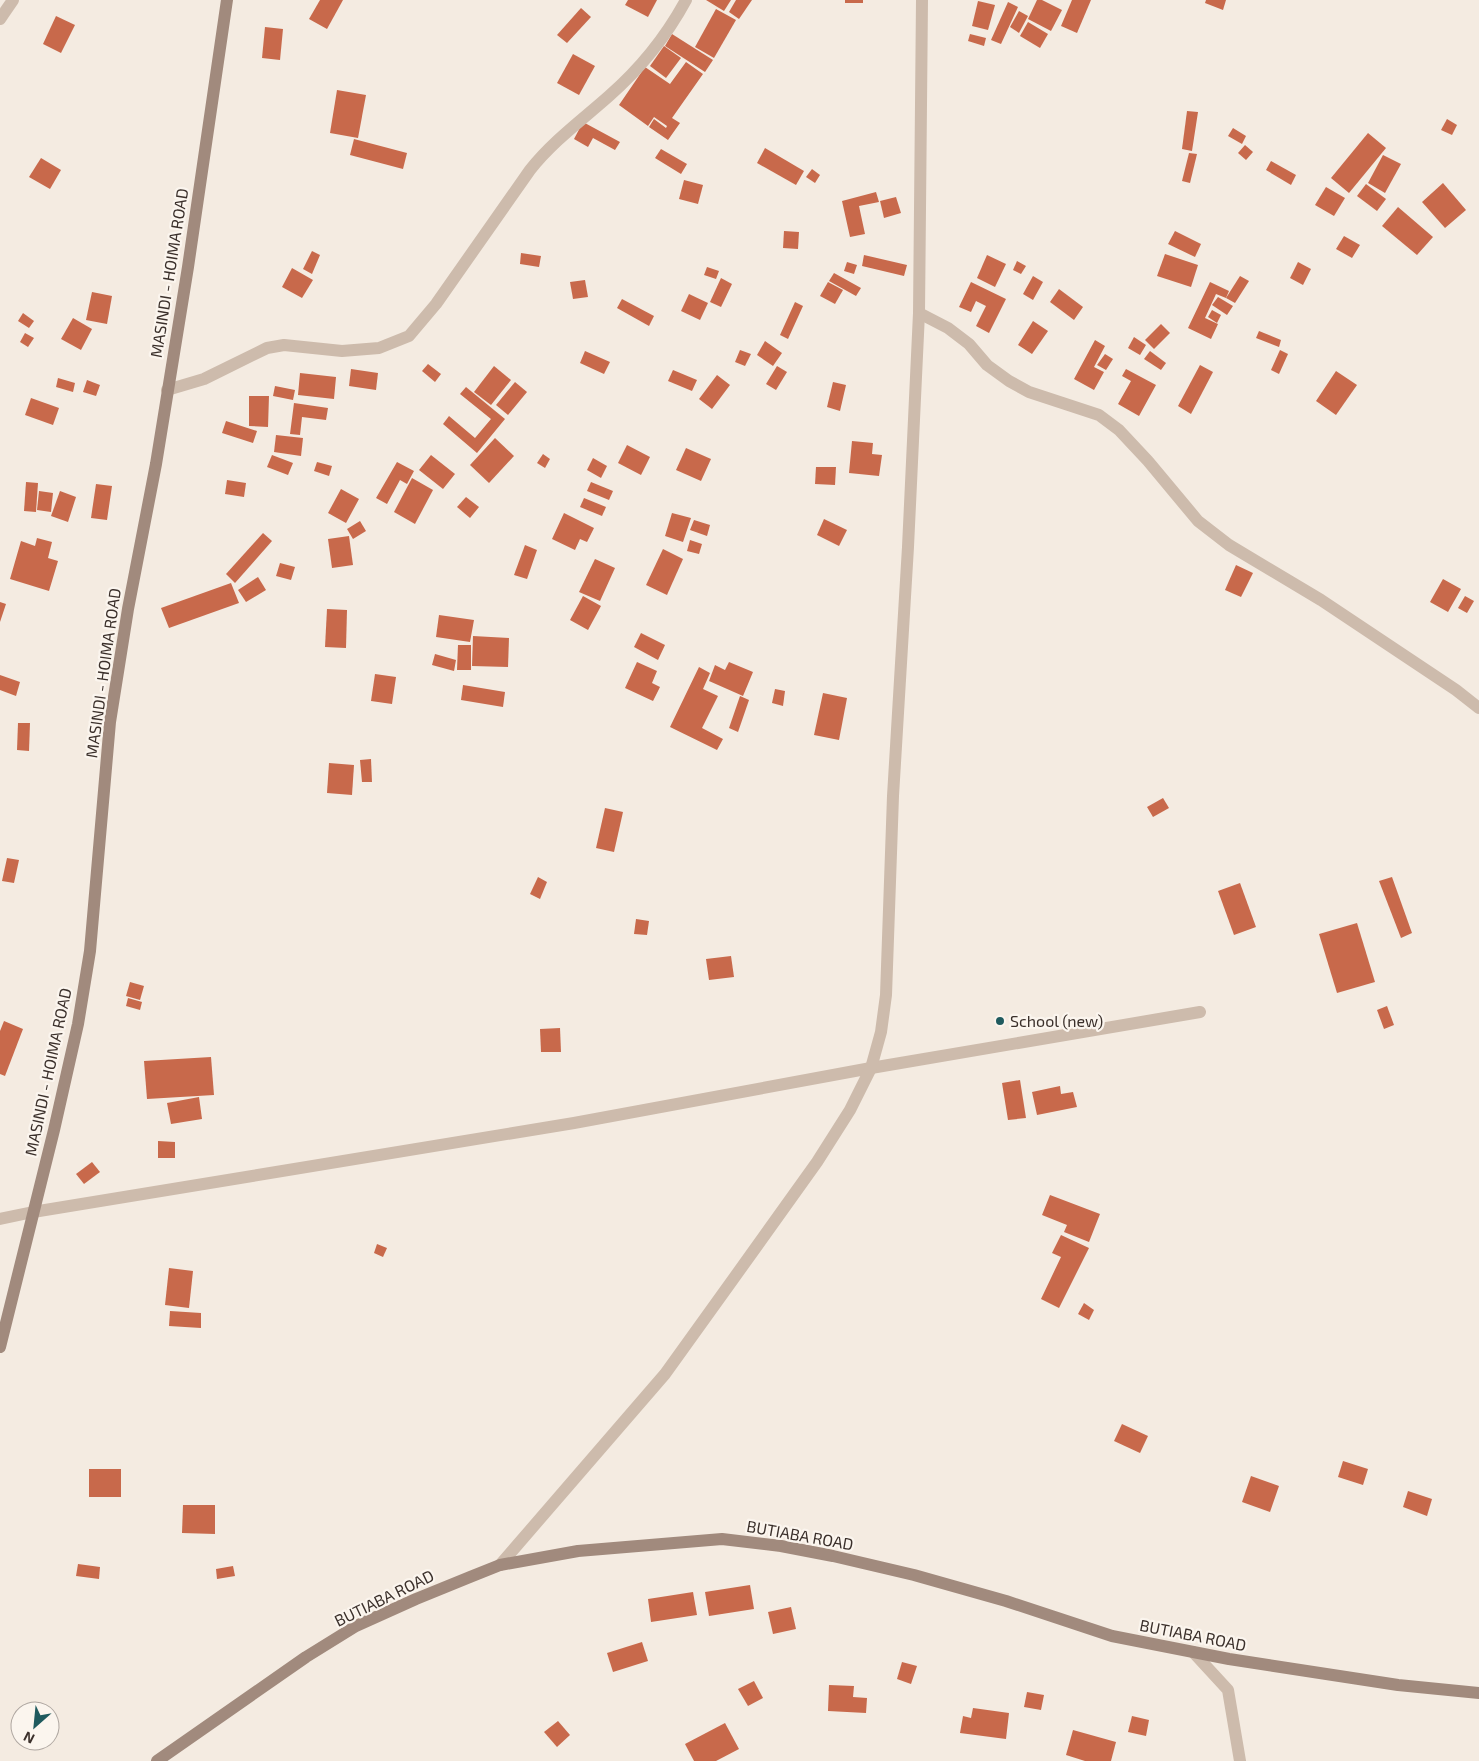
<svg xmlns="http://www.w3.org/2000/svg" width="1479" height="1761" font-family="'Exo 2',sans-serif">
<style>
.building{fill:#c8694b}
.lines{fill:none;stroke-linecap:round;stroke-linejoin:round}
.street{stroke:#cdbbac;stroke-width:12}
.secondary{stroke:#a18a7d;stroke-width:12}
.poi-dot{fill:#1f5a5e;stroke:#fbf5ee;stroke-width:2}
.labels{text-anchor:middle;stroke-width:4.5;stroke-linejoin:round;paint-order:stroke}
.street-label{font-size:16px;fill:#3b302b;stroke:#fbf5ee}
.poi-label{font-size:16px;fill:#3b302b;stroke:#fbf5ee;text-anchor:start}
</style>
<rect width="100%" height="100%" fill="#f4ebe1"/>
<g class="building">
<polygon points="320,0 343,0 327,29 309,19"/>
<polygon points="628,0 657,0 648,17 625,5"/>
<polygon points="706,0 731,0 724,11"/>
<polygon points="736,0 752,0 739,19 729,12"/>
<rect x="845" y="0" width="18" height="3"/>
<polygon points="1037,0 1042,0 1062,10 1051,31 1028,19"/>
<polygon points="1072,0 1091,0 1077,33 1061,26"/>
<polygon points="1206,0 1226,0 1223,10 1205,3"/>
<polygon points="978,1 995,5 988,30 972,26"/>
<polygon points="1008,2 1018,7 1001,44 991,40"/>
<polygon points="581,8 591,17 567,43 557,35"/>
<polygon points="716,9 736,20 714,58 695,47"/>
<polygon points="1019,11 1028,16 1019,33 1010,27"/>
<polygon points="56,16 75,25 61,53 43,44"/>
<polygon points="1028,22 1048,34 1040,48 1020,36"/>
<polygon points="265,27 283,29 280,60 262,58"/>
<polygon points="672,34 713,60 705,72 665,46"/>
<polygon points="970,34 986,38 984,46 968,41"/>
<polygon points="664,46 681,58 666,78 650,66"/>
<polygon points="573,54 595,66 579,95 557,83"/>
<polygon points="686,62 703,74 672,118 680,123 668,140 649,127 654,119 666,128 667,126 654,117 648,126 619,105 645,67 670,84"/>
<polygon points="337,90 366,95 358,138 330,133"/>
<polygon points="1187,111 1198,112 1192,151 1182,149"/>
<polygon points="1447,119 1457,125 1452,135 1441,130"/>
<polygon points="583,122 620,142 615,150 593,138 588,147 574,139"/>
<polygon points="1233,128 1246,136 1242,144 1228,136"/>
<polygon points="1368,133 1386,148 1349,193 1331,178"/>
<polygon points="354,139 407,153 403,169 350,155"/>
<polygon points="1245,145 1253,152 1246,160 1238,153"/>
<polygon points="765,148 804,171 796,185 757,163"/>
<polygon points="661,149 687,164 681,174 655,158"/>
<polygon points="1189,153 1197,154 1190,183 1182,181"/>
<polygon points="1383,155 1401,164 1385,193 1368,183"/>
<polygon points="41,158 61,170 50,189 29,177"/>
<polygon points="1271,161 1296,175 1291,185 1266,170"/>
<polygon points="812,169 820,175 815,183 806,177"/>
<polygon points="684,180 703,185 698,204 679,199"/>
<polygon points="1443,183 1466,210 1445,228 1422,202"/>
<polygon points="1366,184 1386,199 1377,211 1357,196"/>
<polygon points="1326,187 1345,198 1334,216 1315,205"/>
<polygon points="876,192 879,202 859,206 865,234 850,237 842,201"/>
<polygon points="896,197 901,213 884,218 880,201"/>
<polygon points="1398,207 1433,237 1417,255 1382,226"/>
<polygon points="784,231 799,232 798,249 783,248"/>
<polygon points="1175,231 1201,244 1195,257 1168,244"/>
<polygon points="1344,236 1360,245 1352,258 1336,249"/>
<polygon points="312,251 320,255 312,274 303,269"/>
<polygon points="521,253 541,256 539,267 520,264"/>
<polygon points="1165,254 1198,265 1191,287 1157,276"/>
<polygon points="864,255 907,265 904,276 862,266"/>
<polygon points="987,255 1006,264 995,287 977,278"/>
<polygon points="1017,261 1026,266 1021,274 1013,270"/>
<polygon points="847,262 857,265 854,274 844,271"/>
<polygon points="1298,262 1311,269 1303,285 1290,278"/>
<polygon points="707,267 719,271 716,279 704,275"/>
<polygon points="292,268 313,280 302,298 282,287"/>
<polygon points="834,273 861,288 856,296 829,281"/>
<polygon points="1033,276 1043,282 1033,300 1023,294"/>
<polygon points="1240,276 1249,281 1235,303 1226,298"/>
<polygon points="721,278 732,284 721,307 710,302"/>
<polygon points="585,280 588,297 573,299 570,282"/>
<polygon points="828,282 843,290 835,304 820,296"/>
<polygon points="971,282 1006,299 989,333 976,326 986,306 976,301 971,312 959,307"/>
<polygon points="1210,282 1229,291 1226,298 1216,294 1205,318 1218,324 1211,339 1188,328"/>
<polygon points="1059,289 1083,307 1074,320 1050,302"/>
<polygon points="92,292 112,296 107,324 86,320"/>
<polygon points="689,294 708,303 700,320 681,311"/>
<polygon points="1218,297 1233,306 1227,315 1212,305"/>
<polygon points="622,299 654,316 649,326 617,308"/>
<polygon points="795,302 803,306 788,339 780,335"/>
<polygon points="1212,310 1221,315 1217,323 1208,317"/>
<polygon points="23,313 34,321 29,328 18,321"/>
<polygon points="73,318 92,329 81,350 61,339"/>
<polygon points="1033,321 1048,331 1032,354 1018,345"/>
<polygon points="1161,324 1170,333 1154,349 1145,340"/>
<polygon points="1259,331 1281,340 1279,347 1256,338"/>
<polygon points="25,333 34,338 28,347 20,342"/>
<polygon points="1134,337 1146,345 1140,355 1128,348"/>
<polygon points="1095,340 1105,346 1094,367 1104,372 1094,390 1074,379"/>
<polygon points="765,341 782,353 773,366 757,355"/>
<polygon points="740,350 751,354 745,366 735,362"/>
<polygon points="1280,350 1288,354 1279,374 1271,370"/>
<polygon points="585,351 610,362 604,374 580,363"/>
<polygon points="1150,351 1166,363 1161,370 1144,359"/>
<polygon points="1105,354 1113,359 1106,370 1097,365"/>
<polygon points="428,364 441,374 435,382 422,371"/>
<polygon points="1200,365 1213,372 1191,414 1178,406"/>
<polygon points="494,366 511,380 491,405 474,392"/>
<polygon points="777,366 787,372 776,390 766,384"/>
<polygon points="351,369 378,373 376,390 349,386"/>
<polygon points="1126,369 1156,385 1139,416 1118,404 1131,381 1122,376"/>
<polygon points="673,370 697,380 692,391 668,381"/>
<polygon points="1336,371 1357,385 1336,415 1316,401"/>
<polygon points="300,373 336,377 334,399 298,395"/>
<polygon points="717,375 730,385 712,409 699,399"/>
<polygon points="58,378 75,383 73,392 56,387"/>
<polygon points="87,380 100,385 96,396 83,392"/>
<polygon points="515,382 527,392 508,415 496,405"/>
<polygon points="833,382 846,385 840,411 827,407"/>
<polygon points="275,386 295,390 293,400 273,396"/>
<polygon points="466,387 505,419 477,453 443,424 449,416 475,438 491,419 460,394"/>
<polygon points="249,396 269,396 268,427 249,426"/>
<polygon points="31,398 59,408 53,425 25,415"/>
<polygon points="294,403 328,408 326,420 302,417 300,435 290,434"/>
<polygon points="226,421 257,431 253,443 222,433"/>
<polygon points="276,435 303,438 301,456 274,452"/>
<polygon points="495,438 514,456 489,483 470,465"/>
<polygon points="852,441 873,443 872,454 882,455 879,476 849,473"/>
<polygon points="627,445 650,457 641,475 618,463"/>
<polygon points="686,448 711,459 701,481 676,470"/>
<polygon points="543,454 550,459 545,468 537,463"/>
<polygon points="272,455 293,463 288,475 267,467"/>
<polygon points="431,455 455,474 443,489 419,470"/>
<polygon points="593,458 607,466 601,478 587,470"/>
<polygon points="317,462 332,466 329,476 314,471"/>
<polygon points="397,462 414,471 407,484 400,480 387,504 376,498"/>
<polygon points="816,467 836,467 835,485 815,484"/>
<polygon points="412,478 433,490 415,524 394,512"/>
<polygon points="227,480 246,483 244,497 225,494"/>
<polygon points="26,482 38,483 36,512 24,511"/>
<polygon points="591,482 613,491 609,500 587,491"/>
<polygon points="96,484 112,486 107,520 91,518"/>
<polygon points="341,489 359,499 346,523 328,513"/>
<polygon points="39,491 53,493 51,512 37,510"/>
<polygon points="60,491 76,497 68,522 51,516"/>
<polygon points="466,497 479,507 470,518 457,507"/>
<polygon points="584,498 606,507 602,516 580,507"/>
<polygon points="564,513 594,528 587,542 580,539 575,550 552,539"/>
<polygon points="672,513 691,518 683,542 665,536"/>
<polygon points="824,519 847,530 839,546 817,535"/>
<polygon points="694,520 710,525 707,536 690,530"/>
<polygon points="360,521 366,531 353,539 347,529"/>
<polygon points="263,533 272,541 235,583 226,574"/>
<polygon points="349,536 353,565 332,568 328,539"/>
<polygon points="37,538 52,542 48,558 58,561 49,591 10,579 21,541 35,546"/>
<polygon points="690,540 702,544 699,554 687,551"/>
<polygon points="525,545 537,550 527,579 514,575"/>
<polygon points="663,549 683,559 667,595 646,585"/>
<polygon points="595,559 615,568 600,601 579,592"/>
<polygon points="280,563 295,567 291,580 276,576"/>
<polygon points="1236,565 1253,573 1241,597 1225,590"/>
<polygon points="258,577 266,590 246,602 238,590"/>
<polygon points="1443,579 1461,589 1448,612 1430,602"/>
<polygon points="231,583 239,603 169,628 161,608"/>
<polygon points="583,596 601,606 588,630 570,620"/>
<polygon points="1465,596 1474,601 1467,613 1458,608"/>
<polygon points="0,602 6,604 0,622"/>
<polygon points="327,609 347,610 346,648 325,647"/>
<polygon points="439,615 474,620 470,642 436,637"/>
<polygon points="641,633 665,645 658,660 634,647"/>
<polygon points="473,636 509,638 508,667 472,666"/>
<polygon points="458,645 471,645 471,670 457,670"/>
<polygon points="435,654 456,660 454,671 432,665"/>
<polygon points="637,662 657,671 652,683 660,687 653,701 625,688"/>
<polygon points="729,662 753,672 743,696 709,681 715,665 725,670"/>
<polygon points="699,667 710,673 703,689 718,696 702,728 723,739 717,750 670,727"/>
<polygon points="375,674 396,677 392,704 371,701"/>
<polygon points="0,675 20,682 16,696 0,690"/>
<polygon points="463,685 505,692 503,707 461,700"/>
<polygon points="775,689 785,691 783,706 772,703"/>
<polygon points="823,693 847,698 839,740 814,735"/>
<polygon points="740,696 749,700 738,732 729,728"/>
<polygon points="18,723 30,723 29,751 17,750"/>
<polygon points="371,759 372,782 362,782 360,760"/>
<polygon points="329,763 354,765 352,795 327,793"/>
<polygon points="1163,798 1169,808 1153,817 1147,807"/>
<polygon points="605,808 623,812 614,852 596,848"/>
<polygon points="7,858 19,860 14,883 2,881"/>
<polygon points="538,877 547,882 540,899 530,894"/>
<polygon points="1392,877 1412,933 1401,938 1379,881"/>
<polygon points="1240,883 1256,927 1234,935 1218,891"/>
<polygon points="636,919 649,921 647,935 634,934"/>
<polygon points="1357,923 1375,982 1337,993 1319,934"/>
<polygon points="731,956 734,977 709,980 706,959"/>
<polygon points="130,982 144,986 140,1000 126,996"/>
<polygon points="128,998 142,1002 140,1010 126,1006"/>
<polygon points="1387,1006 1394,1025 1384,1029 1377,1010"/>
<polygon points="4,1021 23,1029 5,1076 0,1074 0,1031"/>
<polygon points="560,1028 561,1052 541,1052 540,1029"/>
<polygon points="211,1057 214,1095 147,1099 144,1061"/>
<polygon points="1020,1080 1026,1118 1008,1120 1002,1083"/>
<polygon points="1060,1086 1061,1094 1073,1092 1077,1107 1037,1115 1032,1092"/>
<polygon points="199,1097 202,1119 171,1124 167,1103"/>
<polygon points="158,1141 175,1142 175,1158 158,1158"/>
<polygon points="92,1162 100,1172 84,1184 76,1174"/>
<polygon points="1050,1195 1100,1214 1089,1242 1064,1232 1067,1225 1042,1215"/>
<polygon points="1061,1235 1089,1248 1059,1308 1041,1299 1061,1257 1052,1253"/>
<polygon points="377,1244 387,1248 383,1257 374,1253"/>
<polygon points="169,1268 193,1271 189,1308 165,1305"/>
<polygon points="1084,1303 1094,1310 1089,1320 1078,1314"/>
<polygon points="170,1311 201,1313 201,1328 169,1326"/>
<polygon points="1122,1424 1148,1436 1140,1453 1114,1441"/>
<polygon points="1343,1461 1368,1469 1363,1485 1338,1477"/>
<rect x="89" y="1469" width="32" height="28"/>
<polygon points="1251,1476 1279,1486 1270,1512 1242,1502"/>
<polygon points="1408,1491 1432,1499 1427,1516 1403,1507"/>
<polygon points="183,1505 215,1505 215,1534 182,1533"/>
<polygon points="78,1564 100,1567 99,1579 76,1576"/>
<polygon points="233,1566 235,1576 217,1579 216,1569"/>
<polygon points="750,1585 754,1609 709,1616 705,1592"/>
<polygon points="693,1592 697,1615 651,1622 648,1599"/>
<polygon points="791,1607 796,1629 773,1634 768,1612"/>
<polygon points="642,1642 648,1661 613,1672 607,1653"/>
<polygon points="902,1662 917,1666 911,1684 897,1679"/>
<polygon points="754,1681 763,1698 748,1706 738,1689"/>
<polygon points="829,1685 854,1686 853,1697 867,1698 866,1713 828,1711"/>
<polygon points="1027,1692 1044,1695 1041,1710 1024,1707"/>
<polygon points="973,1708 1009,1713 1006,1739 960,1733 963,1716 971,1718"/>
<polygon points="1132,1716 1149,1720 1146,1736 1128,1732"/>
<polygon points="558,1721 570,1735 557,1747 544,1732"/>
<polygon points="725,1723 739,1749 716,1761 694,1761 685,1744"/>
<polygon points="1073,1730 1116,1742 1111,1761 1085,1761 1066,1755"/>
</g>
<g class="lines">
<g class="street">
<polyline points="0,19 13,0"/>
<polyline points="919,313 948,328 969,344 987,365 1009,381 1029,392 1099,415 1119,430 1148,461 1198,521 1229,545 1321,600 1456,690 1479,708"/>
<path d="M167,390l37,-11 63,-31 17,-3 58,6 37,-3 30,-12 27,-32 94,-134c23,-29 52,-50 79,-74 32,-28 57,-59 77,-96"/>
<polyline points="0,1219 33,1212 574,1123 871,1068 1200,1012"/>
<polyline points="500,1565 665,1374 734,1278 817,1162 850,1110 871,1068 881,1032 886,995 893,796 908,547 919,313 922,0"/>
<polyline points="1193,1652 1228,1690 1240,1761"/>
</g>
<g class="secondary">
<polyline points="0,1347 54,1130 78,1024 90,951 110,722 128,609 156,464 188,267 227,0"/>
<polyline points="157,1761 306,1657 356,1626 416,1599 470,1577 500,1565 578,1551 722,1539 781,1546 833,1556 914,1575 1006,1601 1112,1636 1229,1659 1398,1685 1479,1693"/>
</g>
</g>
<circle class="poi-dot" cx="1000" cy="1021" r="5"/>
<g class="labels">
<g class="street-label">
<text transform="translate(169 273) rotate(-81)" y="6">MASINDI - HOIMA ROAD</text>
<text transform="translate(103 673) rotate(-82)" y="6">MASINDI - HOIMA ROAD</text>
<text transform="translate(48 1072) rotate(-78)" y="6">MASINDI - HOIMA ROAD</text>
<text transform="translate(800 1535) rotate(10)" y="6">BUTIABA ROAD</text>
<text transform="translate(384 1598) rotate(-26)" y="6">BUTIABA ROAD</text>
<text transform="translate(1193 1635) rotate(11)" y="6">BUTIABA ROAD</text>
</g>
<g class="poi-label">
<text x="1010" y="1027">School (new)</text>
</g>
</g>
<g transform="translate(35 1726) rotate(207)"><circle r="24" fill="#fbf5ee" stroke="#aea6a0"/>
<path d="M0-4L9 19L0 12L-9 19Z" fill="#1f5a5e"/>
<text y="-8" font-size="14" font-weight="bold" text-anchor="middle" fill="#3b302b">N</text>
</g>
</svg>
